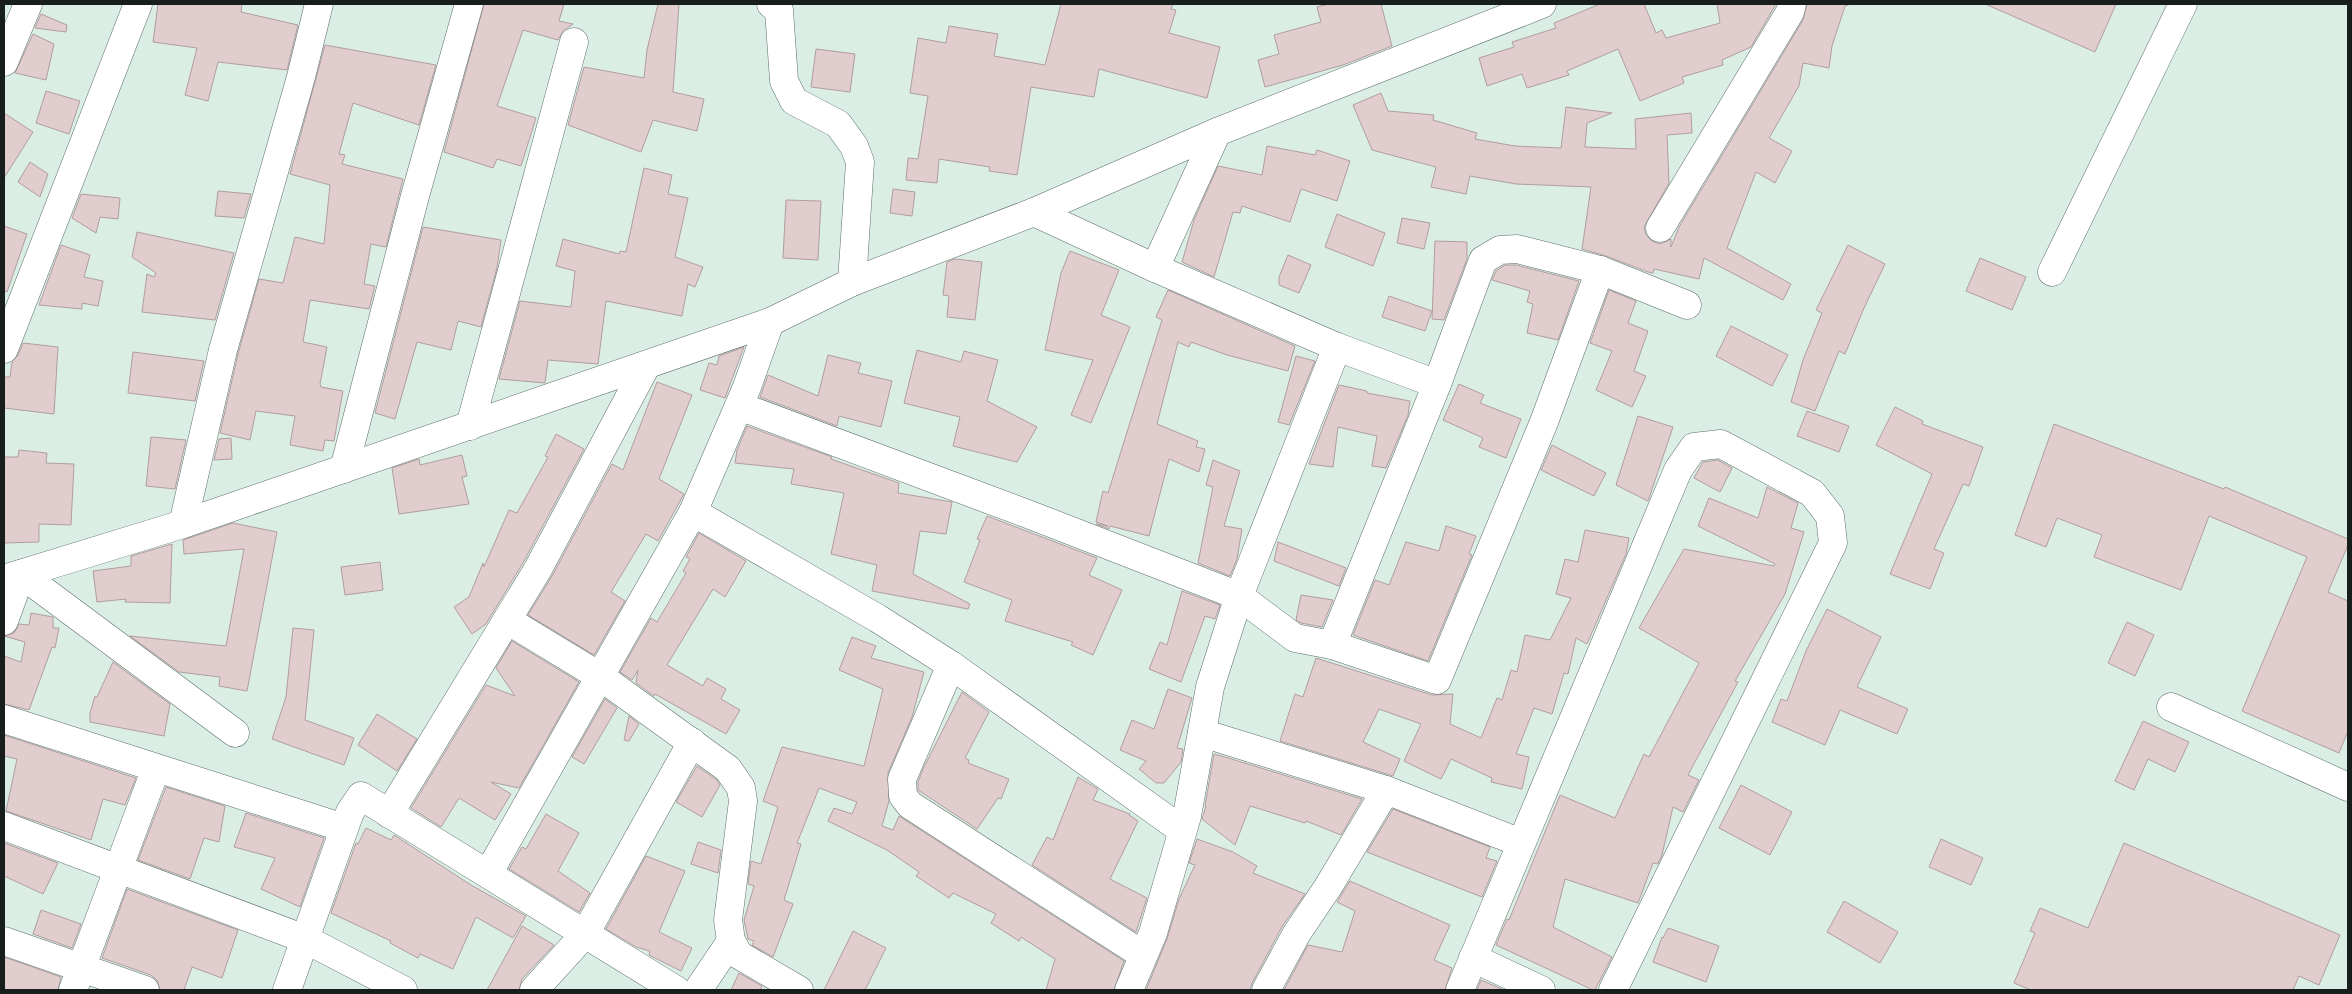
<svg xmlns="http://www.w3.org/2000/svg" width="2352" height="994" font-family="Karla,sans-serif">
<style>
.building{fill:#e1ccce;stroke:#b19da0}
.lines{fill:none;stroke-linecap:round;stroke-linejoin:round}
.minor-casing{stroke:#5c6e66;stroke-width:29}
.major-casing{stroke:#5c6e66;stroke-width:29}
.minor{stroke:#fff;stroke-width:28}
.major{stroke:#fff;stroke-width:28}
</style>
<rect width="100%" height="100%" fill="#daeee5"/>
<g class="building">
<polygon points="158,4 242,4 241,12 298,25 287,70 218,62 208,101 185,95 197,48 153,42"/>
<polygon points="484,4 564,4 559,21 573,24 563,31 558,40 523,30 497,106 536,118 521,166 497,159 493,168 444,152"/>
<polygon points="658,4 679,4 673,92 704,99 697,131 653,120 641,152 568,125 584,67 644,78 647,50"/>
<polygon points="1061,4 1173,4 1171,9 1176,10 1169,33 1220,47 1207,98 1099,69 1094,97 1031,87 1017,175 989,171 990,167 939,159 937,183 906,180 908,158 918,159 928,96 910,93 918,38 946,43 949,26 998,34 994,56 1045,65"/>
<polygon points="1329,4 1381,4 1392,46 1343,65 1265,87 1258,60 1279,54 1274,35 1321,22 1317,7"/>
<polygon points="1600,4 1644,4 1656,33 1662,30 1666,38 1720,23 1717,4 1776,4 1751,47 1722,60 1723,65 1682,77 1684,83 1640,101 1618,49 1567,71 1569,75 1527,88 1522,74 1487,86 1479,58 1514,47 1512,42 1556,28 1554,23"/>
<polygon points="1807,4 1850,4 1845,6 1832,46 1829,68 1803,63 1799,86 1769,138 1792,151 1775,183 1756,172 1727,248 1791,284 1783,300 1704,258 1699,279 1654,269 1653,273 1648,272 1606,256 1582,249 1591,187 1516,184 1470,176 1466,194 1431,187 1436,167 1372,150 1353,105 1381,93 1388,111 1434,115 1433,120 1477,133 1475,139 1515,146 1561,148 1566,107 1612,113 1587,123 1585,147 1636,149 1635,119 1691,113 1692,133 1667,135 1669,183 1644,227 1646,235 1652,241 1660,244 1671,239 1671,247 1679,227 1803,20"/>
<polygon points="1985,4 2116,4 2095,52"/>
<polygon points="41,14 67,25 66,32 35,28"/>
<polygon points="33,34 54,44 46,80 15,73"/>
<polygon points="325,45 436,65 419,125 353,103 339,154 345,155 342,164 403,179 386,247 371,244 364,284 375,286 369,309 310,300 303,342 327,347 320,384 321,387 343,391 334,441 325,440 323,451 290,445 295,416 256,411 250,440 220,433 238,354 259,279 283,283 295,237 324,244 330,185 290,174"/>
<polygon points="816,49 855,54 850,92 811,87"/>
<polygon points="46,91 80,101 69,134 36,123"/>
<polygon points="4,113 33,132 4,178"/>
<polygon points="1267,146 1315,155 1317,150 1350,161 1337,201 1301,189 1290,222 1242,206 1240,213 1233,212 1214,277 1182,262 1194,220 1218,166 1262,175"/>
<polygon points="30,162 48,174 40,197 18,182"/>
<polygon points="644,168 672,175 668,194 688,198 675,257 703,267 695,287 688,284 682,316 606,301 598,364 548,360 545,383 499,379 520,301 571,307 575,271 556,266 563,239 619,254 620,251 626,252"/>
<polygon points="893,189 915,192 912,216 890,213"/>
<polygon points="218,191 251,194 244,218 215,216"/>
<polygon points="81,194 120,198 118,219 100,217 96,233 72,218"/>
<polygon points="786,200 821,201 818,260 783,258"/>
<polygon points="1337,214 1385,233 1373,266 1325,247"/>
<polygon points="1402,218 1430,223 1424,249 1397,243"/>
<polygon points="4,226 27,234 7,292 4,291"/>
<polygon points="423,227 501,240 497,268 481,327 458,321 451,350 417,342 395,419 375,413"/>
<polygon points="137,232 234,253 215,320 142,312 147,274 154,277 156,273 132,257"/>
<polygon points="1435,241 1467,242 1467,259 1444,320 1432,319"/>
<polygon points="61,245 90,255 84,277 103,281 98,306 82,303 82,309 39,305"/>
<polygon points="1848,245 1885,264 1864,308 1845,354 1839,351 1815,411 1791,402 1803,360 1822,313 1816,310"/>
<polygon points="1070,251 1119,270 1101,315 1130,327 1091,423 1071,415 1093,360 1045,350 1061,273"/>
<polygon points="1288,255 1311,265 1299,293 1279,285 1279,277"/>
<polygon points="1980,258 2026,277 2012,310 1966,291"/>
<polygon points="955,259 982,262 975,320 947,317 949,296 943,295 947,262"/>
<polygon points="1505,265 1516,265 1579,281 1558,340 1527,333 1533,304 1527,302 1530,291 1492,280 1496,271"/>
<polygon points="1168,290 1295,346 1288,371 1227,355 1191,342 1189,347 1178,342 1157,424 1198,441 1196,447 1205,449 1199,472 1169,459 1149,536 1110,526 1109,529 1096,524 1108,526 1096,522 1103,491 1108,493 1162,320 1156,317"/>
<polygon points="1609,290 1636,301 1628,323 1648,331 1634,371 1646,376 1632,407 1596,390 1612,351 1590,343"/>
<polygon points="1389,296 1432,311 1425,331 1382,317"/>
<polygon points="1731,326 1788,355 1772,386 1716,356"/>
<polygon points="23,343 58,347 54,414 4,408 4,377 10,377 12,362 18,355"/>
<polygon points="744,347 725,398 700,390 709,363 717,365 719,356"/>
<polygon points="917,350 961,362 964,351 998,360 987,401 1037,427 1017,462 953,446 960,417 904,403"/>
<polygon points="133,352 204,361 195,401 128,393"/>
<polygon points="828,355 861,363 858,373 892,381 881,427 839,416 837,426 760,397 768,375 818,396"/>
<polygon points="1296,356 1315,361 1289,425 1278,422"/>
<polygon points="657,382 692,395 659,479 684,494 658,541 646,534 611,592 625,601 594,655 528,615 552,576 612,464 623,470"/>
<polygon points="1459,384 1484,395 1480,403 1521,419 1506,458 1479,447 1483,438 1443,420"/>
<polygon points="1339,385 1367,391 1367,393 1410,401 1408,415 1386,468 1372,466 1377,436 1338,427 1333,467 1309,464"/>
<polygon points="1895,407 1923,421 1922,424 1983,447 1969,486 1963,484 1934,549 1944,553 1930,589 1890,574 1932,474 1876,445"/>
<polygon points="1807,411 1849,426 1839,452 1797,436"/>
<polygon points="1638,416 1673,427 1648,501 1616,485"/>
<polygon points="2054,424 2224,489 2225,487 2348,539 2348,545 2328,592 2348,601 2348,731 2339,753 2242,711 2307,557 2209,516 2181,590 2094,557 2102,535 2057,518 2046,547 2015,535"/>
<polygon points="747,426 832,457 831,459 899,483 898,493 952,502 946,534 920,531 913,574 970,604 968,609 872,591 877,565 831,554 844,493 791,484 794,469 735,463 737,450"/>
<polygon points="556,434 584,449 524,561 486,624 472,634 454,607 469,597 483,563 484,567 509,510 517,513 548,457 545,456"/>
<polygon points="151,437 186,440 175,489 146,486"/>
<polygon points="231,438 232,459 214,460 219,439"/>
<polygon points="1552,445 1606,473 1594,496 1541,470"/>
<polygon points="19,450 47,453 46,463 74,464 71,525 39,524 39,542 4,543 4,457 18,457"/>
<polygon points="462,455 467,476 462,477 469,504 399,514 392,468 419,459 420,465"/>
<polygon points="1213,460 1240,471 1224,526 1242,529 1237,559 1230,576 1198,563 1213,487 1206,485"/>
<polygon points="1718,460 1732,468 1720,492 1694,478 1703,462"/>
<polygon points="1767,487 1798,503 1791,528 1804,532 1785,594 1735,681 1738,682 1688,775 1699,780 1683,812 1673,807 1662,855 1658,864 1653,863 1638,903 1565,879 1553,927 1612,957 1595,990 1593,990 1496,945 1507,919 1509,920 1560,795 1615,818 1644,754 1649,757 1699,663 1639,628 1684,549 1774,566 1775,564 1698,526 1709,498 1758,518"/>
<polygon points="987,516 1097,558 1089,575 1122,590 1093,655 1071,645 1073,642 1005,621 1012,600 964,582 980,540 977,539"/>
<polygon points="233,523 277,532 247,691 219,686 220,677 179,672 130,636 226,646 244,549 184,554 183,540"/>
<polygon points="1446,526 1476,536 1469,554 1472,555 1428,661 1353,635 1375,580 1389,585 1406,542 1439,551"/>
<polygon points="1585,530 1629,538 1626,554 1587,644 1576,638 1568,674 1564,673 1552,714 1534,708 1516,754 1529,757 1522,789 1491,782 1492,778 1451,759 1441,779 1404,761 1421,724 1379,709 1363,742 1400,759 1393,776 1280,741 1295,694 1303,697 1316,658 1432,695 1453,694 1450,724 1481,738 1497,698 1502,700 1511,670 1517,672 1525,635 1550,640 1571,598 1556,594 1565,559 1578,562"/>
<polygon points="699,533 746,561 725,597 713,589 667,665 703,686 707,678 726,689 721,699 740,710 726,734 655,694 654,696 636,683 638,670 632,680 620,672 651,618 657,622 686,573 683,571 690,559 686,557"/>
<polygon points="1278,542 1346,568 1339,586 1274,561"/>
<polygon points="172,544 170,603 125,602 126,599 97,602 93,571 131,566 131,556"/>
<polygon points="380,562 383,590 345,595 341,567"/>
<polygon points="1182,591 1220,605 1215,619 1205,616 1181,682 1149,669 1160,642 1167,645"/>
<polygon points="1301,595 1333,600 1322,627 1301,623 1296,620"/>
<polygon points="1827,609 1881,637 1857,687 1908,709 1897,734 1840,710 1825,745 1772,722 1781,699 1787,701 1806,651"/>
<polygon points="31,613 53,617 53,628 59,628 55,648 52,647 29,710 4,704 4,656 21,662 25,642 4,636 14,633 19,624 29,625"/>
<polygon points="2127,622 2154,635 2135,676 2108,663"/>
<polygon points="293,628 314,630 305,720 354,738 344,765 272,739 286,697"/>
<polygon points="852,637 876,646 871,658 924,672 912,717 888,773 889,801 882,826 893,830 899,816 1124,961 1114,990 1046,990 1055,959 1021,937 1019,941 991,923 996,914 953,893 949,898 916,876 919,872 887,850 828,821 834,808 852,814 857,802 819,788 797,843 801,844 784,900 793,904 773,957 752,945 754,941 748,939 744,920 754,886 748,884 751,861 761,864 778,807 763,801 782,747 864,766 883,689 839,670"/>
<polygon points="512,641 579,682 519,788 491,782 511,794 495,820 459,798 441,827 411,808 486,685 515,696 496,668"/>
<polygon points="113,662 170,704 164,736 90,722 90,713 95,696 97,697"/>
<polygon points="1168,689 1192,698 1177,748 1183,749 1181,762 1164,783 1156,783 1139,769 1146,761 1120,750 1132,720 1154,729"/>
<polygon points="962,692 989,712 965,758 969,760 968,763 1009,779 1001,799 998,798 977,829 918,790 918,782 923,769"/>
<polygon points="605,699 617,708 584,764 572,757"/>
<polygon points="377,714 417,739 397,771 358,745"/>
<polygon points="629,716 639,724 629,741 624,740"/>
<polygon points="2143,721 2189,742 2175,772 2148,759 2134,790 2115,781"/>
<polygon points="4,735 136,778 125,805 103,799 91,840 6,811 17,759 4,756"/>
<polygon points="1214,754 1225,757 1362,799 1341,835 1306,821 1305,823 1250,806 1235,845 1202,819 1206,806 1205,806"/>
<polygon points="697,766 717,780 720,785 702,817 676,802"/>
<polygon points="1078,777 1098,789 1093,800 1130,814 1129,815 1138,821 1110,879 1147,898 1136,932 1032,865 1047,837 1053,840"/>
<polygon points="1741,785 1792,812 1770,855 1719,828"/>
<polygon points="166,787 225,806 219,842 204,838 190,879 138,860"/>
<polygon points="1393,809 1490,847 1486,858 1497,861 1482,897 1367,852"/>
<polygon points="246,813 324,838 300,907 261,889 275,858 234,847"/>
<polygon points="546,814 579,833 558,871 590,893 579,912 509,869 522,847 526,849"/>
<polygon points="366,828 391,840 394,835 471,885 526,916 513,938 476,917 453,969 420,954 418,958 390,943 391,941 331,913 356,843 358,844"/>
<polygon points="1197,839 1233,852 1257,866 1253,873 1305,894 1283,925 1252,983 1250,990 1146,990 1167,939 1179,899 1195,865 1189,863"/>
<polygon points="1941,839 1983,858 1971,885 1929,867"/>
<polygon points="698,842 721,850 718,873 691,864"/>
<polygon points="4,843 58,863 43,894 4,876"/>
<polygon points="2124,843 2340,935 2319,985 2299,976 2293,990 2031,990 2014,983 2035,933 2030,931 2040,908 2088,928"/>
<polygon points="646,856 685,871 659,932 692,948 681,971 649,955 650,951 636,947 606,929"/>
<polygon points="1350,881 1450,925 1434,960 1452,968 1445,990 1284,990 1308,945 1342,952 1355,911 1337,902"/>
<polygon points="127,889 238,930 222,978 192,967 184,990 160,990 157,980 151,975 102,958"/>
<polygon points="1844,901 1898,932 1880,963 1827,932"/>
<polygon points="41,910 81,924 72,948 33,934"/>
<polygon points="522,926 554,945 522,979 519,990 487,990"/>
<polygon points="1668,928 1719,946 1706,982 1653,962 1662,937 1663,938"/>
<polygon points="853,931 886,948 865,990 824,990"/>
<polygon points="4,957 61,977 58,990 4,990"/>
<polygon points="739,973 762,986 760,990 731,990"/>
<polygon points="1481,980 1504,990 1477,990"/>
</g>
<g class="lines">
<defs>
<g id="minor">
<polyline points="771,4 779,10 784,81 794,101 838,124 854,146 860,162 852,282"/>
<polyline points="4,62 28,4"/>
<polyline points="1034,212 1155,268 1337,347 1239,596 1295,638 1332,645 1437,680 1544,422 1600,270"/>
<polyline points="1660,228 1790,12 1792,4"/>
<polyline points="1155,268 1217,132"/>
<polyline points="2052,272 2183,4"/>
<polyline points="1337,347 1437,384"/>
<polyline points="4,349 138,4"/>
<polyline points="739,406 1025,513 1239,596 1210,687 1187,816 1153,933 1129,990"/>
<polyline points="470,426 574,42"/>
<polyline points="344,469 415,196 469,4"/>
<polyline points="693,512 877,618 951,665 1182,830"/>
<polyline points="183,524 223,350 301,77 319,4"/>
<polyline points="507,620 601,677 728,769 741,788 743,801 728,920 731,941 739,955 799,990"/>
<polyline points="4,621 21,574 235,733"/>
<polyline points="1332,645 1437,384 1483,260 1500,250 1517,249 1600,270 1687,305"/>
<polyline points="951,665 902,779 903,796 910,805 1143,955"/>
<polyline points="2171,707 2348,787"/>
<polyline points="4,719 344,828"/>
<polyline points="1202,733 1386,790"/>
<polyline points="389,814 538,569 646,366"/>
<polyline points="4,826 305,939 403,990"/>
<polyline points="488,874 693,512 747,387 770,322"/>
<polyline points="4,941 145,990"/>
<polyline points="1473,958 1541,990"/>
<polyline points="73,990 156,768"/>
<polyline points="287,990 350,812 361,796 676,990"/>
<polyline points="534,990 585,934 692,742"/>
<polyline points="698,990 731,941"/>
<polyline points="1266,990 1297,933 1328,887 1386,790 1521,843"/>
<polyline points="1460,990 1678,470 1694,447 1721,444 1812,493 1830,516 1833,543 1613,990"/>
</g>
<polyline id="major" points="4,579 183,524 770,322 852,282 1034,212 1217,132 1542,4"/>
</defs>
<use href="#minor" class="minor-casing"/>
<use href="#major" class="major-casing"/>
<use href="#minor" class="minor"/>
<use href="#major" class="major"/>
</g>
<rect width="2352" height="994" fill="none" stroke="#171e1b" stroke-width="10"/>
</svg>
